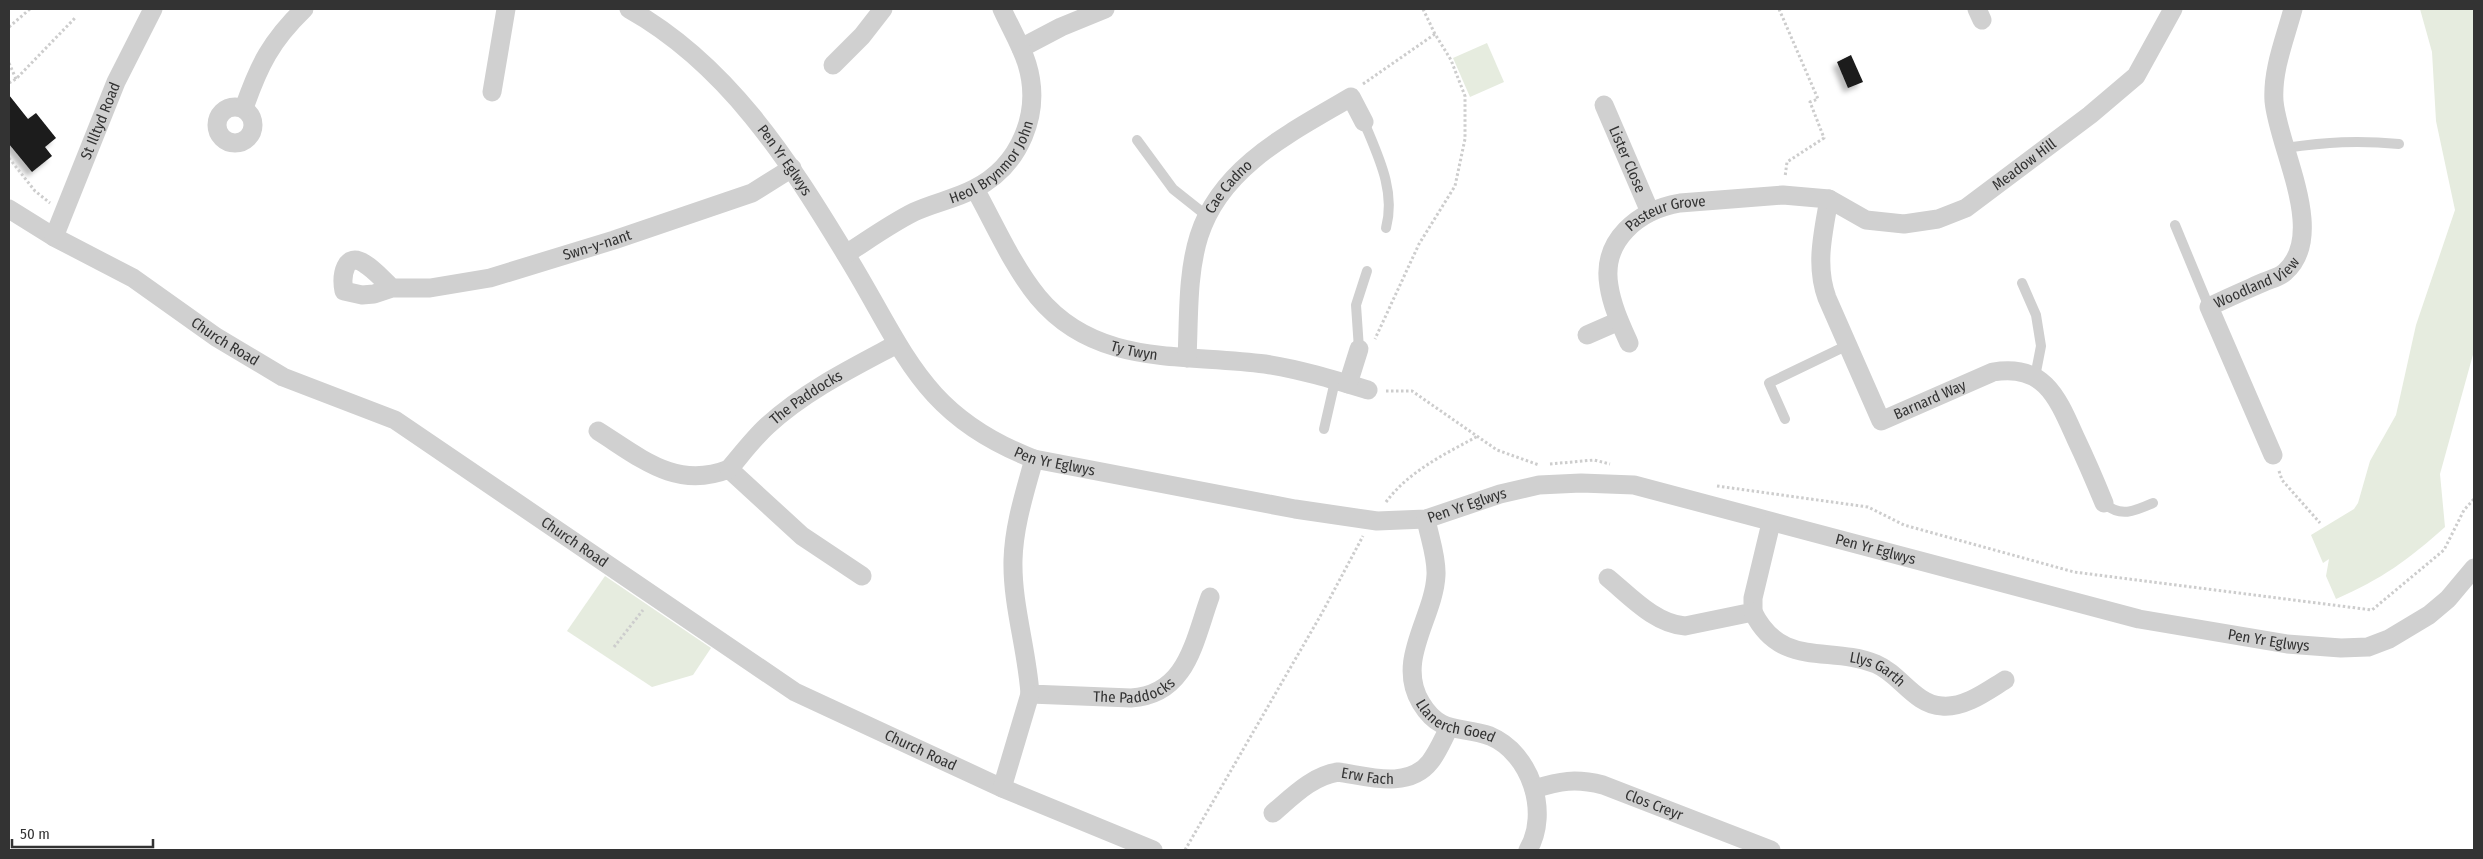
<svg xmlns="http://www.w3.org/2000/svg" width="2483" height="859" font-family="'Fira Sans Condensed',sans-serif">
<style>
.green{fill:#e6ecdf}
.building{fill:#1a1a1a;filter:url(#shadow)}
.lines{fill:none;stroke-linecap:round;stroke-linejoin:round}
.path{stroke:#cdcdcd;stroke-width:3;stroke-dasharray:2.5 2.5;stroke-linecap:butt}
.service{stroke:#d0d0d0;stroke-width:10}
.minor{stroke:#d0d0d0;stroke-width:19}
.labels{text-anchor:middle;stroke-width:5;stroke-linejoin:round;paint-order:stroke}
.street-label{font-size:15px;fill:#333;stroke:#fff}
</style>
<defs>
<filter id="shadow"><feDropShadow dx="-4.5" dy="4.5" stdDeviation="2.5" flood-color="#0004"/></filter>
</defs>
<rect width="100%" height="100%" fill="#fff"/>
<g class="green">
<path d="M2420,9h54v342l-34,123 5,53c-37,33 -63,52 -109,72l-10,-23 3,-17 -6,4 -12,-28 43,-26 4,-6 12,-42 26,-46 20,-90 39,-115 -19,-89 -4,-69z"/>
<polygon points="1487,43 1504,82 1470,97 1453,58"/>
<polygon points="605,576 711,648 693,675 652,687 567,631"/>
</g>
<g class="building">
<polygon points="1851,55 1863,82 1848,88 1837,62"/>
<polygon points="9,95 28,119 36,113 56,138 45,147 52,156 32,172 9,144"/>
</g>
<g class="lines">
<g class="path">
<polyline points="1423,9 1435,34"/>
<polyline points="1779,9 1818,99 1810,102 1824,138 1787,162 1785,177"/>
<polyline points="9,27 30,9"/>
<polyline points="9,63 16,79"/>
<polyline points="9,83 16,79 75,18"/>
<polyline points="1363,84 1435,34 1451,60 1465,96 1465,139 1455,186 1419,244 1375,339"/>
<polyline points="9,158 35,191 50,203"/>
<polyline points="1386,391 1412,391 1497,450 1539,465"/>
<polyline points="1550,464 1594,460 1610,464"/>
<polyline points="2279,471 2282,480 2320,523"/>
<polyline points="1717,486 1868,507 1904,525 2074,572 2372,610 2444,550 2464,510 2474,499"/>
<path d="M1386,502c23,-31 59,-48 92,-66"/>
<polyline points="614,647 643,610"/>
<polyline points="1185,850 1322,613 1363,536"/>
</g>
<g class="service">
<path d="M1364,122c14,34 32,69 22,106"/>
<polyline points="1137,140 1173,189 1207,216"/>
<path d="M2285,148c42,-6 72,-8 114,-4"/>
<polyline points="2175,225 2209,307"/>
<polyline points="2022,283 2036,315 2041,346 2035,377"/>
<polyline points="1359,349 1356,305 1367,271"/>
<polyline points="1785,419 1769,383 1848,345"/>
<polyline points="1324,429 1335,381"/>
<path d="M2104,503c16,15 31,8 49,0"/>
</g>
<g class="minor">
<path id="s1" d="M629,9c98,55 159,150 216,244 59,95 74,162 189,206l261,50 82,12 49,-2 74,-25 39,-9 42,-2 53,2 505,134 148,25 54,4 27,-1 21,-8 40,-24 19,-16 26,-31"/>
<polyline points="1977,9 1982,20"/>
<polyline points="1021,48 1061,27 1105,9"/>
<polyline points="833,65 862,36 883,9"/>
<polyline points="492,92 506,9"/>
<path id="s2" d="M1604,105l46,107"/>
<circle cx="235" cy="125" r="18"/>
<path d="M244,108c15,-43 27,-67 60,-99"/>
<path id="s3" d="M975,189c20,36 37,76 63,108 59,71 146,56 227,67 34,5 70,16 103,26"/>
<path id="s4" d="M1829,199c-6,35 -14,66 -2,99l54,123 112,-49c52,-9 65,27 83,67 10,21 19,42 28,64"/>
<path id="s5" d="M9,209l45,28 79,41 83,59 67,40 112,43 400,272 207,96 151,62"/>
<path id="s6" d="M54,237l62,-155 37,-73"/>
<path id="s7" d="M846,254c22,-14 44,-30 68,-42 19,-9 41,-13 60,-23 46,-23 68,-76 53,-125 -6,-19 -17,-37 -25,-55"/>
<path id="s8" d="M392,288c-9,-8 -17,-18 -27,-24 -20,-14 -24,12 -21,27l18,4 12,-1 18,-6h38l60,-10 124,-38 138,-47 40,-25"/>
<polyline points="1587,335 1619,321"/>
<path id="s9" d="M1629,343c-8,-18 -17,-37 -20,-57 -8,-46 30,-76 71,-83l103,-8 46,4 37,21 38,4 34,-5 28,-11 124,-93 46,-39 37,-67"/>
<path id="s10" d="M1187,358c2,-40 0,-84 12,-122 22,-70 93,-104 152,-139l13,25"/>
<polyline points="1348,384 1359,349"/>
<path d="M598,431c43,27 78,59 131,38l73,67 60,40"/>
<path id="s11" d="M2273,455l-64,-148c18,-9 37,-17 55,-25 7,-3 16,-5 21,-10 43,-38 -7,-124 -11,-171 -2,-31 11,-62 19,-92"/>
<path id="s12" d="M1034,459c-9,33 -20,66 -21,101 -1,45 14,89 17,134l101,4c56,-3 63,-57 79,-101"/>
<path id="s13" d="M729,469c12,-14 24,-30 38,-43 38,-35 85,-58 130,-82"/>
<path id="s14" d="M1426,519c3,17 11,38 10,56 -2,43 -41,85 -15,128 20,33 40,22 69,33 41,17 60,77 38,114"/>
<path d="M1608,578c22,18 47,46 77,48l68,-14v-14l18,-75"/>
<path id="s15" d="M1753,612c28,57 76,33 123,52 24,10 39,41 66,42 23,2 45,-15 63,-26"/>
<polyline points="1002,788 1030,694"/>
<path id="s16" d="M1534,789c26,-8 41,-11 69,-4l168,65"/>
<path id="s17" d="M1273,813c20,-17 39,-37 65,-41 29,4 70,18 92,-10 8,-10 13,-23 19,-34"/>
</g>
</g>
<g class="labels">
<g class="street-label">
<text dy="5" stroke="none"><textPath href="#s6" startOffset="125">St Illtyd Road</textPath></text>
<text dy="5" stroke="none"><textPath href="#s7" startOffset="176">Heol Brynmor John</textPath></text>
<text dy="5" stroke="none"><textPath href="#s2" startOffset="59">Lister Close</textPath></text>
<text dy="5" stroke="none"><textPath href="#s1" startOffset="219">Pen Yr Eglwys</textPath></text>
<text dy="5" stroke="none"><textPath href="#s9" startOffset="550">Meadow Hill</textPath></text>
<text dy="5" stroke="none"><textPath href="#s10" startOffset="181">Cae Cadno</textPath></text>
<text dy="5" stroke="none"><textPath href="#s9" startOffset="166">Pasteur Grove</textPath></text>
<text dy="5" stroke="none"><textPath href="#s8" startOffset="344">Swn-y-nant</textPath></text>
<text dy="5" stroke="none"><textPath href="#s11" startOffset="215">Woodland View</textPath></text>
<text dy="5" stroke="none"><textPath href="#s5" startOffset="254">Church Road</textPath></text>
<text dy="5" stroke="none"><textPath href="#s3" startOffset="238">Ty Twyn</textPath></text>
<text dy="5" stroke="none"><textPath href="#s13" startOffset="106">The Paddocks</textPath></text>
<text dy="5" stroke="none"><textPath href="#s4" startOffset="288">Barnard Way</textPath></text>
<text dy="5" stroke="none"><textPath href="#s1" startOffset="638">Pen Yr Eglwys</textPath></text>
<text dy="5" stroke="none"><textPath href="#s1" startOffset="1058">Pen Yr Eglwys</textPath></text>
<text dy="5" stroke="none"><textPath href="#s5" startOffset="659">Church Road</textPath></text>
<text dy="5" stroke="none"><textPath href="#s1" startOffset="1478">Pen Yr Eglwys</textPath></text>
<text dy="5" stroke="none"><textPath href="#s1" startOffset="1882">Pen Yr Eglwys</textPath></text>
<text dy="5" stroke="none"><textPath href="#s15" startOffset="144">Llys Garth</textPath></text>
<text dy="5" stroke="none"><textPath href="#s12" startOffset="344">The Paddocks</textPath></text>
<text dy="5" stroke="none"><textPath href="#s14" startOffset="231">Llanerch Goed</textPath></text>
<text dy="5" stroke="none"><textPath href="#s5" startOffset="1064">Church Road</textPath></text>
<text dy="5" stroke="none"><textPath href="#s17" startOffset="108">Erw Fach</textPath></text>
<text dy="5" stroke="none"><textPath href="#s16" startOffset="125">Clos Creyr</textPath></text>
</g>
</g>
<rect width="2483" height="859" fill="none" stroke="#333333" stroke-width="20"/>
<path d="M12 839v8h141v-8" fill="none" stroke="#333333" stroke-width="2.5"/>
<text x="20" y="839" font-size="15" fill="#333333" stroke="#ffffff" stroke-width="4" paint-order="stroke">50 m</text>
</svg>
